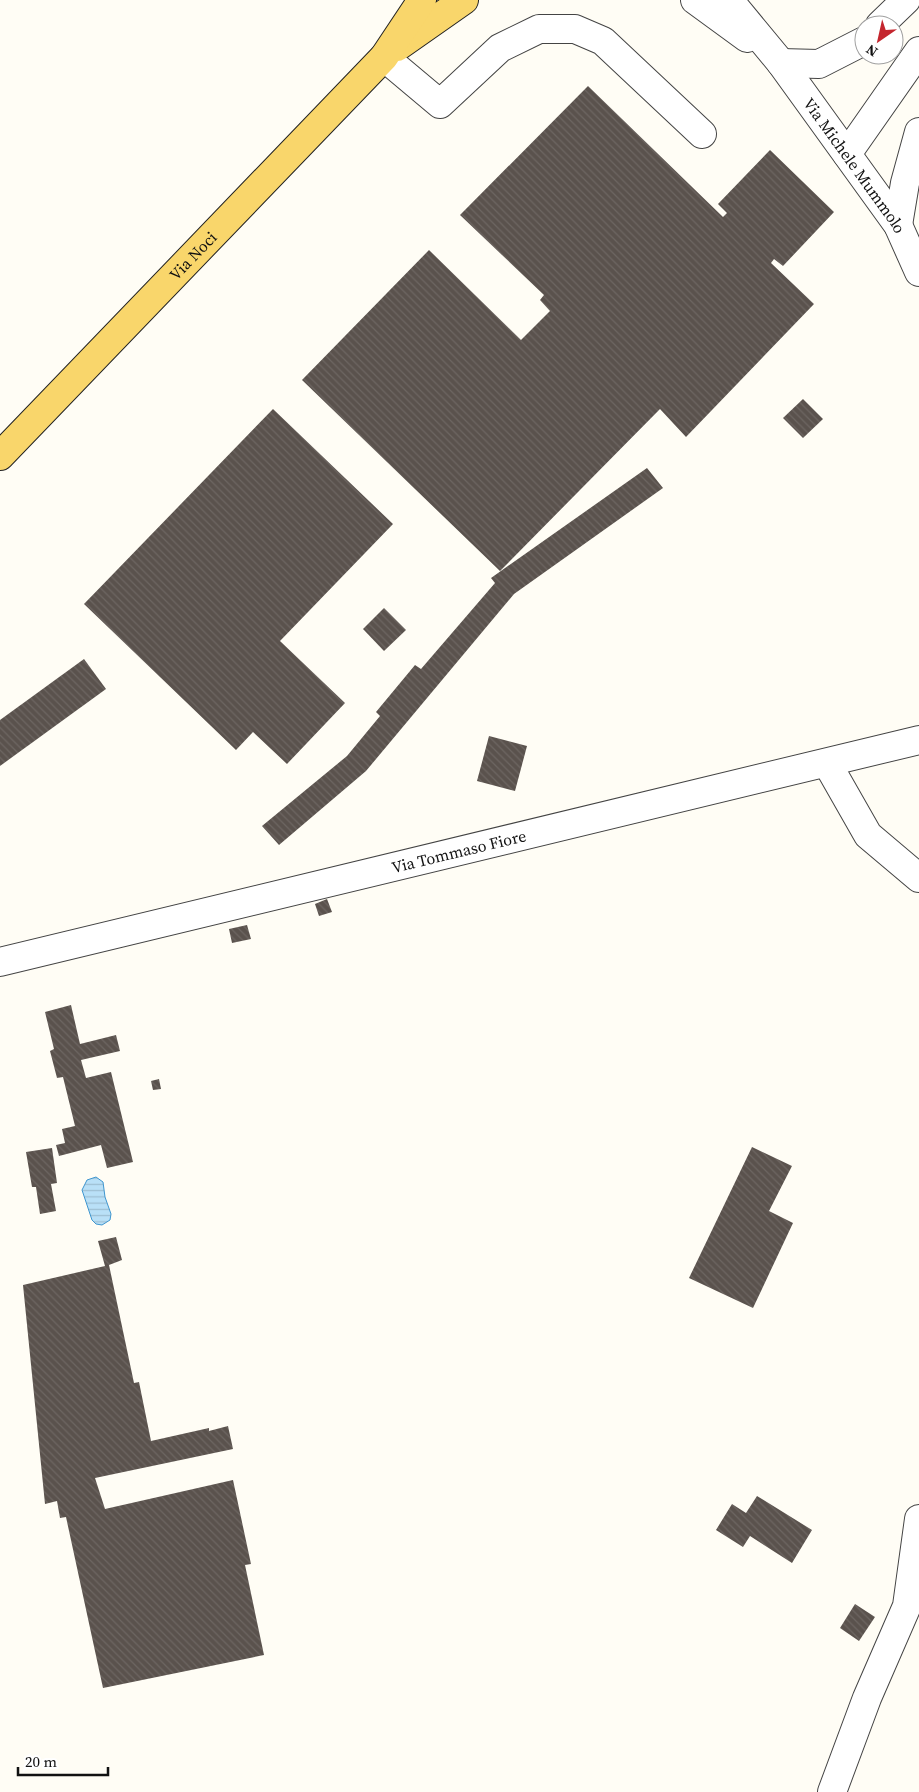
<svg xmlns="http://www.w3.org/2000/svg" width="919" height="1792" font-family="'Source Serif 4',serif">
<style>
.water{fill:url(#water-rules);stroke:#3f96cf}
.building{fill:url(#building-back-hatch)}
.lines{fill:none;stroke-linecap:round;stroke-linejoin:round}
.minor-casing{stroke:#444;stroke-width:30}
.major-casing{stroke:#222;stroke-width:30}
.minor{stroke:#fff;stroke-width:28}
.major{stroke:#f9d66b;stroke-width:28}
.labels{text-anchor:middle;stroke-width:5;stroke-linejoin:round;paint-order:stroke}
.street-label{font-size:16px;fill:#111;stroke:#fff}
</style>
<defs>
<pattern id="water-rules" width="6" height="5" patternUnits="userSpaceOnUse" patternTransform="scale(1.25)"><rect width="6" height="5" fill="#b9e0f7"/><path d="M0 2.5h6" fill="none" stroke="#9ebfd3"/></pattern>
<pattern id="building-back-hatch" width="6" height="6" patternUnits="userSpaceOnUse" patternTransform="scale(1.25)"><rect width="6" height="6" fill="#5a524d"/><path d="M-1 5l2 2M0 0l6 6M5-1l2 2" fill="none" stroke="#6d6662"/></pattern>
</defs>
<rect width="100%" height="100%" fill="#fffdf5"/>
<polygon class="water" points="96,1177 103,1182 105,1197 111,1214 110,1220 102,1225 96,1224 92,1220 82,1190 87,1180"/>
<g class="building">
<polygon points="588,86 723,217 727,213 718,204 770,150 834,212 783,266 774,259 771,263 814,304 686,437 660,409 500,571 302,380 429,250 521,340 550,311 540,300 544,295 460,215"/>
<polygon points="803,399 823,419 803,438 783,418"/>
<polygon points="273,409 393,524 280,641 345,703 287,764 253,732 236,750 84,604"/>
<polygon points="647,468 663,488 514,594 366,771 279,845 262,826 347,756 380,716 376,712 415,665 421,669 495,583 491,578"/>
<polygon points="384,608 406,630 384,651 363,629"/>
<polygon points="84,659 106,689 0,766 0,720"/>
<polygon points="489,736 527,746 515,791 477,781"/>
<polygon points="327,899 332,912 319,916 315,904"/>
<polygon points="247,925 251,939 232,943 229,929"/>
<polygon points="71,1005 80,1044 116,1035 120,1051 81,1060 86,1078 111,1072 133,1162 107,1168 101,1145 59,1156 56,1145 65,1143 62,1129 75,1126 63,1077 57,1078 50,1051 54,1049 45,1012"/>
<polygon points="159,1079 161,1089 153,1090 151,1081"/>
<polygon points="752,1147 792,1166 769,1211 793,1223 753,1308 689,1278"/>
<polygon points="52,1148 57,1183 51,1184 56,1211 40,1214 36,1187 32,1187 26,1152"/>
<polygon points="116,1237 122,1260 109,1265 134,1383 139,1382 151,1441 209,1428 209,1431 228,1426 233,1449 95,1478 105,1509 233,1480 251,1564 245,1565 264,1655 103,1688 66,1517 60,1518 57,1501 45,1504 23,1285 105,1266 98,1241"/>
<polygon points="757,1496 812,1530 792,1563 750,1536 743,1547 716,1530 732,1504 746,1513"/>
<polygon points="855,1604 875,1617 859,1641 840,1628"/>
</g>
<g class="lines">
<defs>
<g id="minor">
<polyline points="695,0 747,38"/>
<path id="s1" d="M729,0l52,63 117,162 21,47"/>
<polyline points="880,25 906,0"/>
<polyline points="384,57 440,104 500,48 539,29 575,29 603,41 702,134"/>
<polyline points="781,63 819,64 864,41"/>
<polyline points="847,154 919,51"/>
<polyline points="898,225 905,183 919,132"/>
<polyline points="827,763 868,835 919,878"/>
<path id="s2" d="M0,962l919,-222"/>
<polyline points="832,1792 867,1698 907,1606 919,1519"/>
</g>
<g id="major">
<polyline points="397,47 464,0"/>
<path id="s3" d="M0,456l384,-399 38,-57"/>
</g>
</defs>
<use href="#minor" class="minor-casing"/>
<use href="#major" class="major-casing"/>
<use href="#minor" class="minor"/>
<use href="#major" class="major"/>
</g>
<g class="labels">
<g class="street-label">
<text dy="6" stroke="none"><textPath href="#s1" startOffset="208">Via Michele Mummolo</textPath></text>
<text dy="6" stroke="none"><textPath href="#s3" startOffset="278">Via Noci</textPath></text>
<text dy="6" stroke="none"><textPath href="#s2" startOffset="472">Via Tommaso Fiore</textPath></text>
</g>
</g>
<g transform="translate(879 40) rotate(214)"><circle r="24" fill="#ffffff" stroke="#a0a0a0"/>
<path d="M0-4L9 19L0 12L-9 19Z" fill="#c4262e"/>
<text y="-8" font-size="14" font-weight="bold" text-anchor="middle" fill="#111111">N</text>
</g>
<path d="M18 1767v8h90v-8" fill="none" stroke="#111111" stroke-width="2.5"/>
<text x="25" y="1767" font-size="15" fill="#111111" stroke="#ffffff" stroke-width="4" paint-order="stroke">20 m</text>
</svg>
